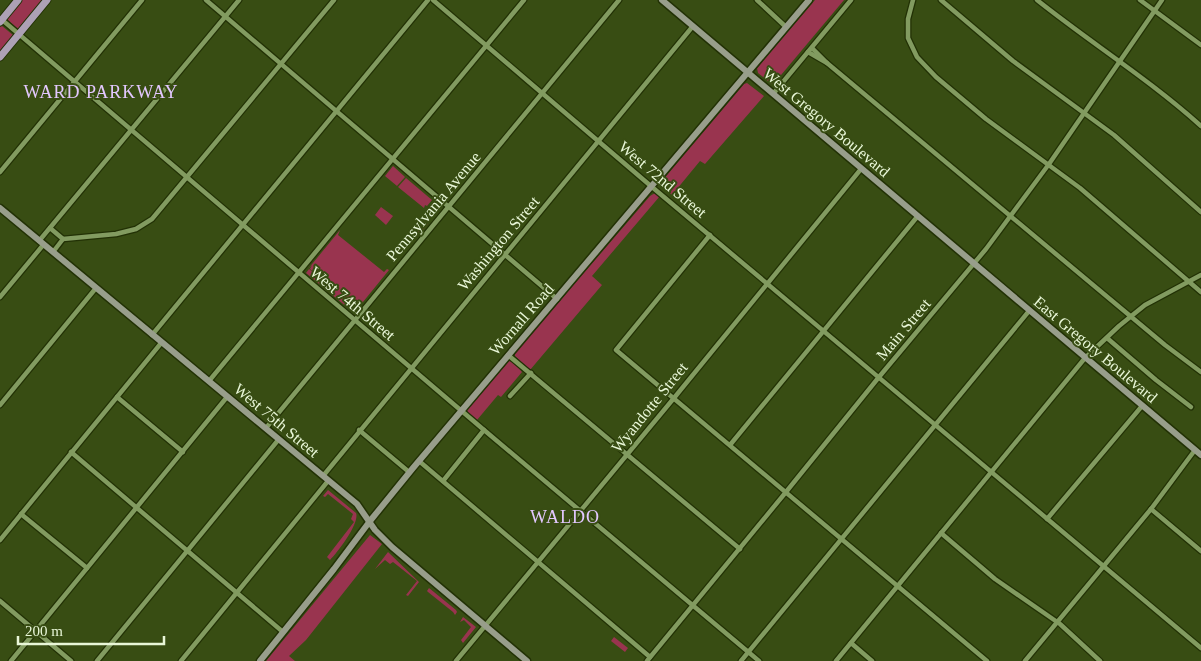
<svg xmlns="http://www.w3.org/2000/svg" width="1201" height="661" font-family="Georgia,serif">
<style>
.green{fill:#99344f}
.lines{fill:none;stroke-linecap:round;stroke-linejoin:round}
.minor-casing{stroke:#223105;stroke-width:7}
.secondary-casing{stroke:#223105;stroke-width:9}
.primary-casing{stroke:#223105;stroke-width:9}
.minor{stroke:#829b60;stroke-width:4.5}
.secondary{stroke:#989e8b;stroke-width:6}
.primary{stroke:#ada1b5;stroke-width:7}
.labels{text-anchor:middle;stroke-width:4;stroke-linejoin:round;paint-order:stroke}
.street-label{font-size:16px;fill:#e9f7d8;stroke:#384d13}
.neighbourhood-label{font-size:18px;letter-spacing:1px;fill:#e3c8ff;stroke:#384d13}
</style>
<rect width="100%" height="100%" fill="#384d13"/>
<g class="green">
<polygon points="22,0 43,0 19,29 17,28 7,19"/>
<polygon points="815,0 844,0 776,81 772,84 758,73 757,68"/>
<polygon points="2,26 13,35 0,51 0,27"/>
<polygon points="747,83 764,96 705,164 700,161 672,195 663,187 662,181 744,84"/>
<polygon points="393,166 405,177 397,186 385,176"/>
<polygon points="406,178 432,200 427,206 425,205 424,208 398,187"/>
<polygon points="655,193 660,196 592,276 602,285 530,370 515,356 515,353 650,196"/>
<polygon points="381,207 393,216 386,225 375,215"/>
<polygon points="425,221 428,224 404,252 401,249 414,233 416,234"/>
<polygon points="340,230 338,235 384,272 387,269 389,270 354,313 306,273 309,269 325,282 310,269 312,265 308,269"/>
<polygon points="509,361 513,362 522,372 501,397 498,395 477,420 468,413 467,410"/>
<path d="M328,490l28,23c4,10 -18,39 -26,47l-3,-3 27,-35 -3,-3 2,-5 -25,-20 -3,3 -2,-1z"/>
<polygon points="370,535 382,544 306,640 289,656 295,661 266,661"/>
<polygon points="388,552 419,582 408,596 406,595 417,581 393,562 390,564 385,560 375,569"/>
<polygon points="429,588 456,610 457,612 455,615 453,612 428,592 427,591"/>
<polygon points="463,617 476,627 463,643 461,640 471,627 464,620 460,622"/>
<polygon points="614,637 628,648 625,652 611,641"/>
</g>
<g class="lines">
<defs>
<g id="minor">
<polyline points="206,0 557,299"/>
<polyline points="433,0 652,187 1201,648"/>
<polyline points="757,0 786,27"/>
<polyline points="913,0 908,19 908,38 917,57 936,77 986,119 1080,188 1201,292"/>
<polyline points="941,0 1013,61 1114,135 1201,212"/>
<path d="M1037,0c54,43 113,80 164,126"/>
<polyline points="1140,0 1201,45"/>
<polyline points="1,19 484,430 759,661"/>
<polyline points="812,48 827,63"/>
<polyline points="808,52 827,63 1165,345 1201,372"/>
<polyline points="773,94 851,0"/>
<polyline points="0,172 142,0"/>
<polyline points="50,228 63,239"/>
<polyline points="710,235 616,350 987,661"/>
<polyline points="39,241 239,0"/>
<polyline points="53,252 63,239 116,234 136,229 152,219 334,0"/>
<polyline points="0,297 44,244"/>
<polyline points="152,335 428,0"/>
<polyline points="1107,338 1156,380 1191,407"/>
<polyline points="508,355 740,549"/>
<polyline points="209,381 524,0"/>
<polyline points="510,396 531,373"/>
<polyline points="117,397 183,452"/>
<polyline points="0,405 96,288"/>
<polyline points="266,428 619,0"/>
<polyline points="359,430 409,472"/>
<polyline points="730,445 917,217"/>
<polyline points="71,452 283,632"/>
<polyline points="419,461 650,657"/>
<polyline points="323,476 693,26"/>
<polyline points="443,481 484,430"/>
<polyline points="1151,509 1201,551"/>
<polyline points="21,514 87,568"/>
<polyline points="1047,519 1142,406"/>
<polyline points="941,533 995,579 1060,624 1100,661"/>
<polyline points="0,540 162,342"/>
<polyline points="0,601 71,661"/>
<polyline points="851,643 872,661"/>
<polyline points="11,661 227,397"/>
<polyline points="97,661 279,439"/>
<polyline points="181,661 328,481"/>
<polyline points="456,661 674,398 861,169"/>
<polyline points="647,661 786,492 879,377 986,249 1049,164 1162,0"/>
<polyline points="741,661 1029,311"/>
<polyline points="836,661 1085,358 1119,326 1145,305 1201,275"/>
<polyline points="1025,661 1151,509 1195,450"/>
</g>
<g id="secondary">
<polyline points="662,0 1201,455"/>
<polyline points="0,208 357,504 375,530 392,547 527,661"/>
<polyline points="260,661 334,569 370,521 413,468 809,0"/>
</g>
<g id="primary">
<polyline points="0,22 18,0"/>
<polyline points="0,57 47,0"/>
</g>
</defs>
<use href="#minor" class="minor-casing"/>
<use href="#secondary" class="secondary-casing"/>
<use href="#primary" class="primary-casing"/>
<use href="#minor" class="minor"/>
<use href="#secondary" class="secondary"/>
<use href="#primary" class="primary"/>
</g>
<g class="labels">
<g class="street-label">
<text transform="translate(827 122) rotate(40)" y="6">West Gregory Boulevard</text>
<text transform="translate(663 179) rotate(40)" y="6">West 72nd Street</text>
<text transform="translate(433 206) rotate(-50)" y="6">Pennsylvania Avenue</text>
<text transform="translate(498 243) rotate(-50)" y="6">Washington Street</text>
<text transform="translate(353 303) rotate(40)" y="6">West 74th Street</text>
<text transform="translate(521 319) rotate(-49)" y="6">Wornall Road</text>
<text transform="translate(903 329) rotate(-50)" y="6">Main Street</text>
<text transform="translate(1096 349) rotate(40)" y="6">East Gregory Boulevard</text>
<text transform="translate(649 407) rotate(-51)" y="6">Wyandotte Street</text>
<text transform="translate(277 420) rotate(40)" y="6">West 75th Street</text>
</g>
<g class="neighbourhood-label">
<text x="101" y="98">WARD PARKWAY</text>
<text x="565" y="523">WALDO</text>
</g>
</g>
<path d="M18 636v8h146v-8" fill="none" stroke="#e9f7d8" stroke-width="2.5"/>
<text x="25" y="636" font-size="15" fill="#e9f7d8" stroke="#384d13" stroke-width="4" paint-order="stroke">200 m</text>
</svg>
